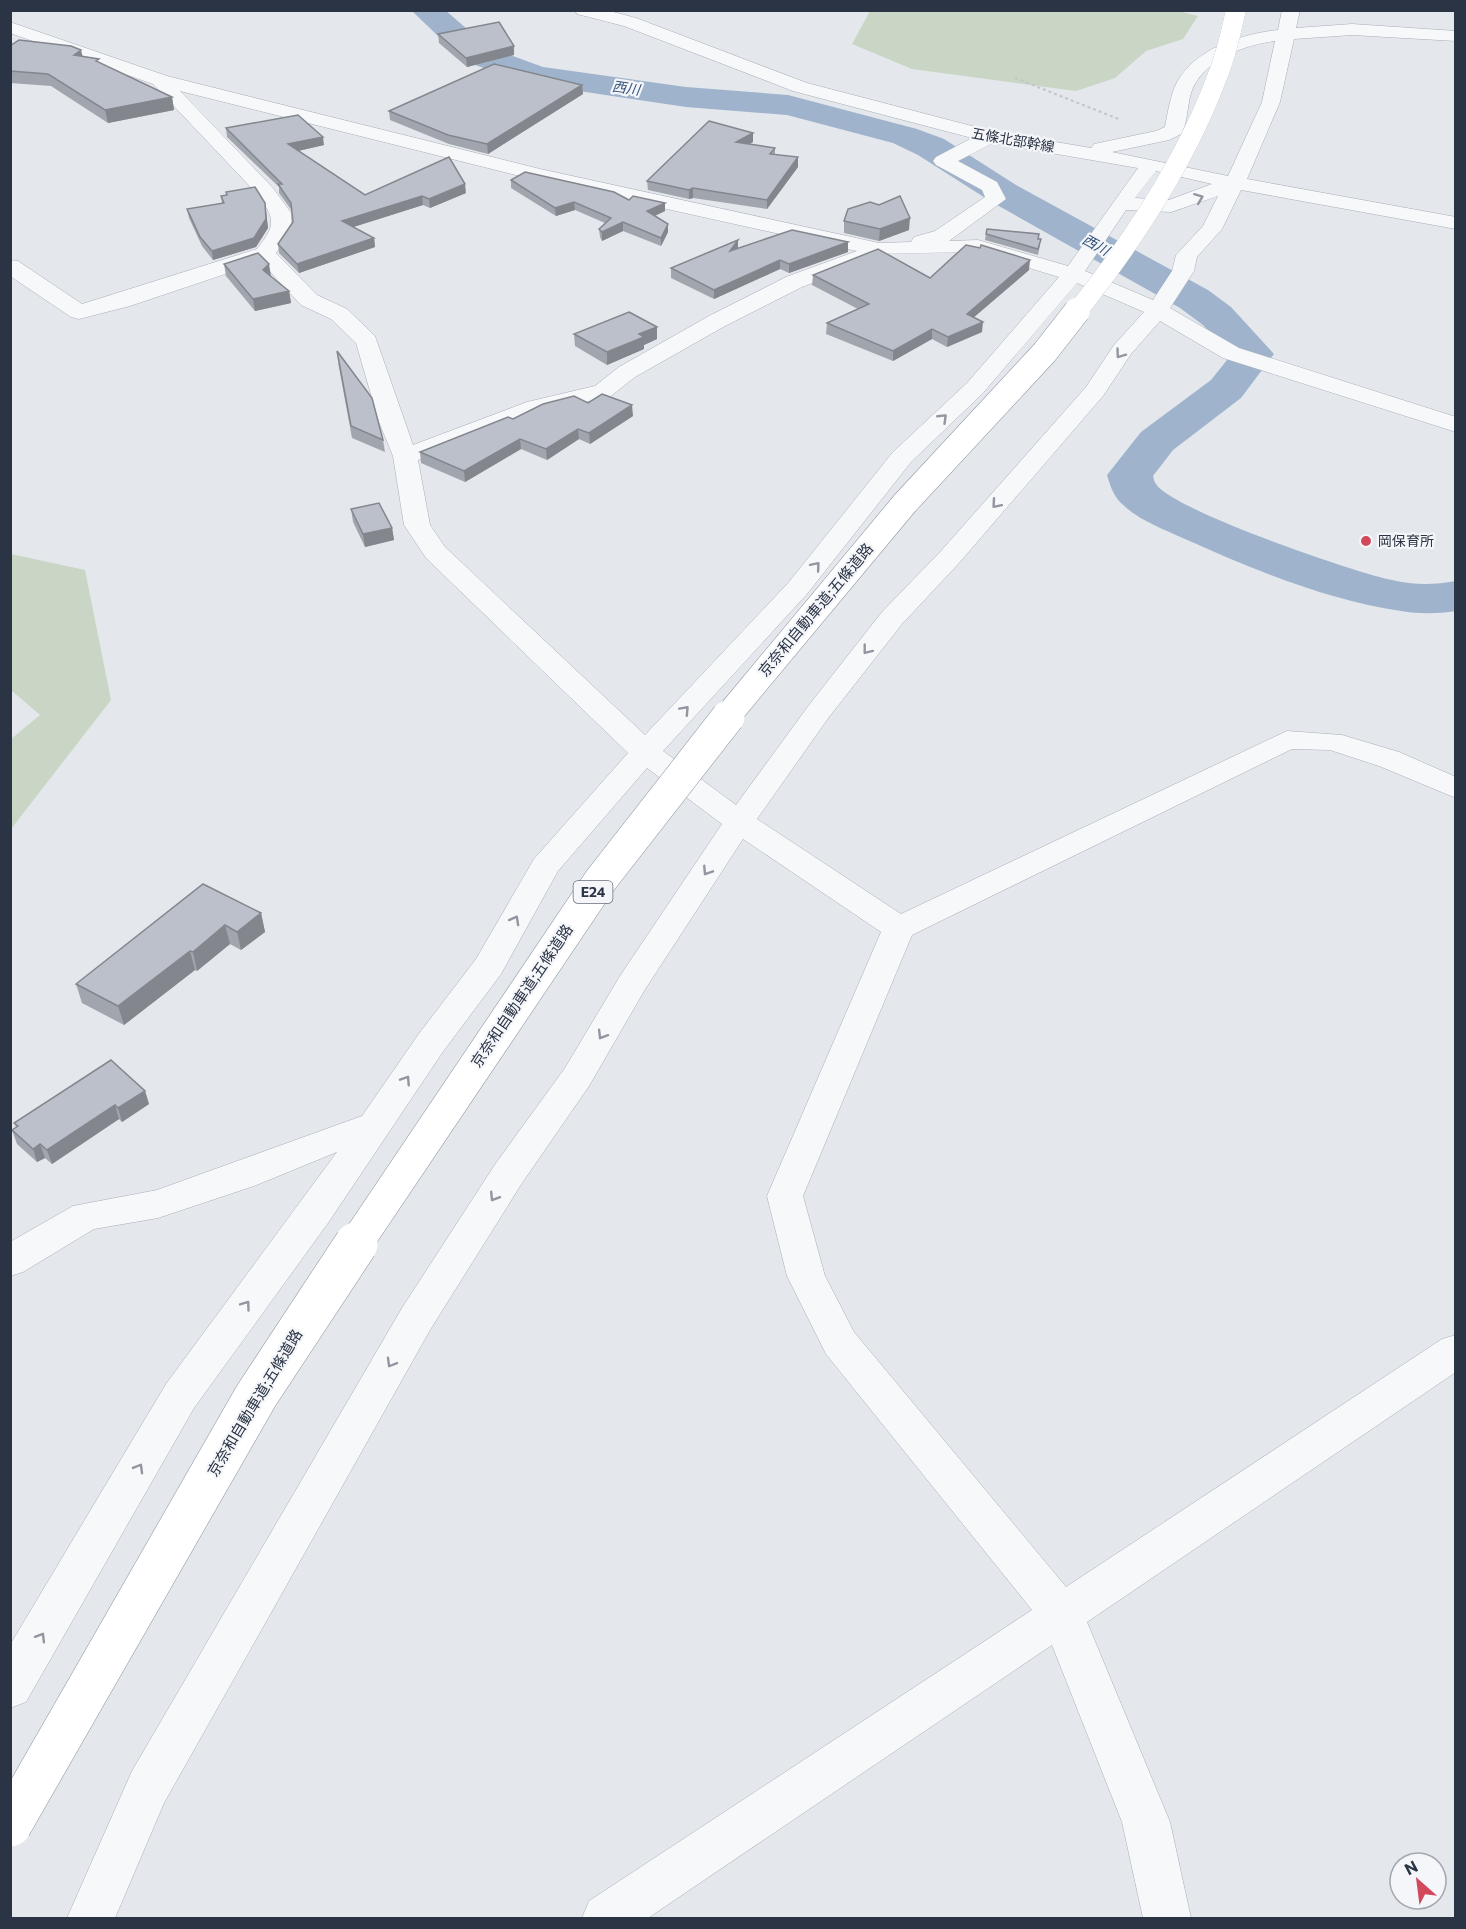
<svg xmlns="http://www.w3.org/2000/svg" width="1466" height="1929" font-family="Commissioner,'Noto Sans JP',sans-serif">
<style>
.green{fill:#c9d6c5}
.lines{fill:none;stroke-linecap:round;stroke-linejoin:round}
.river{fill:#9fb4cc;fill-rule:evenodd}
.minor-casing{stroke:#a9aeb7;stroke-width:1}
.path{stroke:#c2c5cb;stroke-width:2;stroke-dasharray:3 3;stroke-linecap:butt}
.minor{fill:#f7f8fa;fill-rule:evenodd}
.highway-bridge-far3-casing{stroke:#8b94a3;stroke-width:20;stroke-linecap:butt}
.highway-bridge-far2-casing{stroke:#8b94a3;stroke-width:27;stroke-linecap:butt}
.highway-bridge-far1-casing{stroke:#8b94a3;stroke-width:34;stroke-linecap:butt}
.highway-bridge-casing{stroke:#8b94a3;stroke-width:44;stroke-linecap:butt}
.highway-bridge-far3{stroke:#fff;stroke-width:20}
.highway-bridge-far2{stroke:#fff;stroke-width:26}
.highway-bridge-far1{stroke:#fff;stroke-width:33}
.highway-bridge{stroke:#fff;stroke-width:43}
.wall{fill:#a1a5ae}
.shaded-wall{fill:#83868d}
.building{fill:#bbc0ca;stroke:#83868d;stroke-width:1.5}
.oneway{stroke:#9196a0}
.poi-dot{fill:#d1495b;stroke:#f4f6f9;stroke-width:2}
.labels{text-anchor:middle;stroke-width:4.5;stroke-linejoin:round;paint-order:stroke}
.far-water-label{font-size:14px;font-style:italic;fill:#34527a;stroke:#f4f6f9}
.far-street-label{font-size:14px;fill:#2b3445;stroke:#f4f6f9}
.far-poi-label{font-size:14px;fill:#2b3445;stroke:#f4f6f9;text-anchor:start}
.shield{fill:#f4f6f9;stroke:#676e7b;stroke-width:1.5}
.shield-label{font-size:14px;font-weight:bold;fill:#2b3445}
.street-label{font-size:15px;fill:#2b3445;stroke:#f4f6f9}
</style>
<rect width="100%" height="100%" fill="#e4e7ec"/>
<g class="green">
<polygon points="1174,10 1198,16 1183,39 1146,51 1115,78 1076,91 912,69 852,44 870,11"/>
<polygon points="11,554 85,570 111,700 11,829 11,739 40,715 11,690"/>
</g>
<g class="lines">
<path class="river" d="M411,10h34l43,37 55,20 143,20 102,8 129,34 27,10 72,46 192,105 23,17 43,47 -33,44 -68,52 -20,26c1,3 1,6 3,8 16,26 200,89 236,96 21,5 42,5 64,1v30c-19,3 -37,3 -55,0 -74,-11 -149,-42 -216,-72 -22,-10 -47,-19 -64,-36 -8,-8 -11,-18 -14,-28l34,-43 70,-52 20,-25 -28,-30 -23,-17 -190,-107 -72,-46 -25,-12 -106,-28 -101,-8 -161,-24 -61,-22z"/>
<defs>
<path id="minor" d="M575,10h31l30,8 171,65 184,48 100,17 3,-4 62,-13 9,-4c3,-15 5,-31 12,-45 19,-34 65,-48 101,-52l4,-20h18l-4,18 56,-4 104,7v10l-104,-6 -58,4 -14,63 -33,77 209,38v12l-215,-39 -19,39 -25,28 -3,14 -24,37 69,40 217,69v15l-233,-74 -63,-37 -29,33 -28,42 -144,167 -57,61 -73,93 -72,102 144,95 386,-183 55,4 57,17 57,25v21l-77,-32 -49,-16 -38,-1 -380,186 -109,261 22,80 29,56 212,255 376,-248 14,-4v37l-369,250 83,200 21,96h-48l-21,-96 -70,-177 -404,273h-66l7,-17 443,-291 -206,-256 -39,-78 -20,-80 114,-264 -138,-93 -99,152 -55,95 -67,97 -92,147 -266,473 -49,115h-48l65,-147 270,-463 94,-145 69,-95 55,-92 102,-152 -75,-56 -89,103 -57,103 -59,79 -114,170 -134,185 -168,294 -16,6v-63l156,-261 171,-232 -83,34 -96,32 -64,11 -71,43 -13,4v-34l63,-36 84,-16 205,-74 56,-81 58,-76 58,-100 94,-106 -202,-195 -22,-33 -11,-69 -14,-34 -23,-79 -25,-24 -30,-14 -40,-43 -131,44 -51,13 -8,-2 -61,-41v-16l8,1 64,43 175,-55c18,-23 19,-29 2,-53l-106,-112 -143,-51v-11l157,54 373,93 339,74 32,-1 3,-5 21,-6 50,-34 -3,-7 -46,-25 -3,-4 3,-4 36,-19 -179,-47 -169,-65 -47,-12zM1275,41l-13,61 -34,74 -116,-24 57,-12 12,-6c7,-11 6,-28 10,-41 11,-33 53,-48 84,-52zM180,91l360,90 317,70 -71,26 -77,39 -90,51 -24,19 -68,16 -114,43 -38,-109 -28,-27 -30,-14 -41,-42 16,-22 -1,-18 -18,-25zM993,143l145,25 -70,98 -90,-26 -29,1 57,-42 -9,-17 -39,-21zM1156,171l56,13 -43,16 -34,-2zM1218,196l-15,30 -27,29 -4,16 -19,29 -68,-29 41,-61 45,2zM977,252l82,25 -92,106 -74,69 -104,130 -144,153 -200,-188 -15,-22 -12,-65 125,-48 68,-16 24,-19 90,-51 77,-39 68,-26 1,-7zM1077,283l67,29 -30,33 -28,42 -145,164 -59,61 -73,93 -73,100 -73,-54 144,-157 104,-132 72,-69z"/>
</defs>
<use href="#minor" class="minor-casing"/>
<polyline class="path" points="1015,78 1121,120"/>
<use href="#minor" class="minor"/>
<defs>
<path id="highway-bridge-far3" d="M1076,313c58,-73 111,-153 143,-241 8,-20 12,-41 17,-62"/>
<polyline id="highway-bridge-far2" points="726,718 905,503 1045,352 1077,311"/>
<polyline id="highway-bridge-far1" points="355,1245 600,881 728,717"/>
<polyline id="highway-bridge" points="10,1825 256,1396 356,1244"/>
</defs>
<use href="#highway-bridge-far3" class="highway-bridge-far3-casing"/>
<use href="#highway-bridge-far2" class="highway-bridge-far2-casing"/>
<use href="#highway-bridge-far1" class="highway-bridge-far1-casing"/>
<use href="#highway-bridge" class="highway-bridge-casing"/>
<use href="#highway-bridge-far3" class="highway-bridge-far3"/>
<use href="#highway-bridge-far2" class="highway-bridge-far2"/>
<use href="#highway-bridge-far1" class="highway-bridge-far1"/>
<use href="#highway-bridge" class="highway-bridge"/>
</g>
<g class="wall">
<polygon points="438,34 514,55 467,67 439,43"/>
<polygon points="10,46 83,56 172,97 174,110 108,123 51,86 10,83"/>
<polygon points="582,85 583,94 488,154 449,144 390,120 389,111"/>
<polygon points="226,128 324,145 298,151 365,195 466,193 430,208 423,205 353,227 374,238 375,247 299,273 279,253 278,244 293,222 292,211 279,193 279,187 227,137"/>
<polygon points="753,133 753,142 749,144 775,148 775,154 798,167 767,209 693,198 689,199 648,190 647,181"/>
<polygon points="511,180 629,200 665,211 655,216 668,232 661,246 623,231 602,241 600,237 599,229 605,223 575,210 556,216 511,188"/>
<polygon points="226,192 265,203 268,228 256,247 213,260 202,246 189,218 187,209 222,203 221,196 227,195"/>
<polygon points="844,221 909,230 879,241 844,233"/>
<polygon points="986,234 1039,239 1040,245 1038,255 985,240"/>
<polygon points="738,248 848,252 789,273 780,269 714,299 671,278 671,268"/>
<polygon points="224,264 270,276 289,291 291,303 255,311 226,276"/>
<polygon points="1029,270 974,317 982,332 947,347 932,339 893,361 826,334 827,323 858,309 812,285 813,275 930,278"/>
<polygon points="657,327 657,339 644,345 644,349 607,365 575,346 574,334"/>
<polygon points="338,362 383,440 385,452 352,438"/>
<polygon points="588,403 633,416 590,444 579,439 547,460 521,449 465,482 421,463 420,452 513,419"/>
<polygon points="351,509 392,528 394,540 365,547 353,522"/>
<polygon points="203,884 261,913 265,932 241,950 230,944 197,971 195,970 124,1025 82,1003 76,984"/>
<polygon points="145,1091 149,1104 122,1122 119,1119 52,1164 45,1158 37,1162 17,1144 12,1130 16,1127 14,1123"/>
</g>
<g class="shaded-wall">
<polygon points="514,46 514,55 467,67 466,58"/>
<polygon points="81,50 84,62 74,55"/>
<polygon points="582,85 583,94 488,154 487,144"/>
<polygon points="172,97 174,110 108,123 105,110"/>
<polygon points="753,133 753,142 736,151 736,142"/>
<polygon points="323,137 324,145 289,153 288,144"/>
<polygon points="798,157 798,167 767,209 767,200"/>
<polygon points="465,184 466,193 430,208 429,199"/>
<polygon points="693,188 693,198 689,199 689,190"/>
<polygon points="422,196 423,205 344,230 342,221"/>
<polygon points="574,202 575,210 556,216 555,208"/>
<polygon points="265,203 268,228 256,247 213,260 212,251"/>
<polygon points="665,203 665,211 647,219 647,211"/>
<polygon points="910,218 909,230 879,241 880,229"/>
<polygon points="623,222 623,231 602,241 602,232"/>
<polygon points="668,224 668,232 661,246 661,238"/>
<polygon points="374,238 375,247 299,273 297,264"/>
<polygon points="738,240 738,249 730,251"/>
<polygon points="848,242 848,252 789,273 789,264"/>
<polygon points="780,260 780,269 714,299 714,290"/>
<polygon points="1030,260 1029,270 966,324 967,314"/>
<polygon points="269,264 271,276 263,270"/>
<polygon points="289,291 291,303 255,311 253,299"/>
<polygon points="983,322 982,332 947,347 948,337"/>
<polygon points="657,327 657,339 644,345 644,349 607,365 607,352 639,334"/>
<polygon points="932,329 932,339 893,361 893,351"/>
<polygon points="632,405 633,416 590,444 589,433"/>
<polygon points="578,429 579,439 547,460 546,449"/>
<polygon points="520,439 521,449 465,482 464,471"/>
<polygon points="392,528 394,540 365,547 363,534"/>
<polygon points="261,913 265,932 241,950 237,932"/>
<polygon points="225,925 230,944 197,971 193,952"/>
<polygon points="190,951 195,970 124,1025 118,1006"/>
<polygon points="145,1091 149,1104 122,1122 118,1108"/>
<polygon points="115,1105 119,1119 52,1164 47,1150"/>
<polygon points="40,1144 45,1158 37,1162 33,1149"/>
</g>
<g class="building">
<polygon points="499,22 514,46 466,58 438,34"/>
<polygon points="19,40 71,46 81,50 74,55 99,59 96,61 172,97 105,110 48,74 10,71 10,46"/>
<polygon points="494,64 582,85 487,144 448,135 389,111"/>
<polygon points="298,115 323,137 288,144 365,195 449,157 465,184 429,199 422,196 342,221 374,238 297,264 278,244 293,222 291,203 278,184 282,184 226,128"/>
<polygon points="709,121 753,133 736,142 775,148 770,154 798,157 767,200 693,188 689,190 647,181"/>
<polygon points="525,172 614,192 629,200 633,196 665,203 647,211 668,224 661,238 623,222 602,232 599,229 611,218 574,202 555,208 511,180"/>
<polygon points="255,187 265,203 266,219 254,238 212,251 200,237 187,209 224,203 221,196 227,195 226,192"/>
<polygon points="900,196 910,218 880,229 844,221 848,209 870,202 879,205"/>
<polygon points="987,229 1039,234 1038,239 1041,239 1038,249 986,234"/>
<polygon points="792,230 848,242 789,264 780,260 714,290 671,268 738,240 730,251"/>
<polygon points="966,245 980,248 981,245 1030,260 967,314 983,322 948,337 932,329 893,351 827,323 869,304 813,275 878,249 930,278"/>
<polygon points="258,253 269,264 263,270 289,291 253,299 224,264"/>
<polygon points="629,312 657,327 639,334 644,337 607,352 574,334"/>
<polygon points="337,351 372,398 383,440 351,426"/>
<polygon points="602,394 632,405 589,433 578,429 546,449 520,439 464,471 420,452 508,417 513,419 543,404 574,396 588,403"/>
<polygon points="379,503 392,528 363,534 351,509"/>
<polygon points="203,884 261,913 237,932 225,925 193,952 190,951 118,1006 76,984"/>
<polygon points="111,1060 145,1091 118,1108 115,1105 47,1150 40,1144 33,1149 12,1130 18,1126 14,1123"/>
</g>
<defs><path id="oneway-chevron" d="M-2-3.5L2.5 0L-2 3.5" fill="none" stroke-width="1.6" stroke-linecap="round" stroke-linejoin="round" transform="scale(1.5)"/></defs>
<g class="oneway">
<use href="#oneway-chevron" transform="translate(1199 198) rotate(-21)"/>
<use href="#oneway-chevron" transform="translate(1120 354) rotate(126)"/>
<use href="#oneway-chevron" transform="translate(943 418) rotate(-44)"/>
<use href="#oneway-chevron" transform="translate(996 504) rotate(131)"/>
<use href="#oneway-chevron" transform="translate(816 566) rotate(-50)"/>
<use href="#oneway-chevron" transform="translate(867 650) rotate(128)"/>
<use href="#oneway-chevron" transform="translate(685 710) rotate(-47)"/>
<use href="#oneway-chevron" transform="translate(707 871) rotate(123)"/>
<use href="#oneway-chevron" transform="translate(515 920) rotate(-61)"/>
<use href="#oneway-chevron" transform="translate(602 1035) rotate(121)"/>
<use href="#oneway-chevron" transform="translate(406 1080) rotate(-57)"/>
<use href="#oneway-chevron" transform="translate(494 1197) rotate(122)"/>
<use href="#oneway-chevron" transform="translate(246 1305) rotate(-54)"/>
<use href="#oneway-chevron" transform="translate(391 1363) rotate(120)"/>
<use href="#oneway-chevron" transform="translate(139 1468) rotate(-60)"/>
<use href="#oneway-chevron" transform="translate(41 1637) rotate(-59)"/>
</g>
<circle class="poi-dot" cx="1366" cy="541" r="6"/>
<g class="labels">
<g class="far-water-label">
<text transform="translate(626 88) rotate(8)" y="5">西川</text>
<text transform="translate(1096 245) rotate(29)" y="5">西川</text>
</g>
<g class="far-street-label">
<text transform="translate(1013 140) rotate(10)" y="5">五條北部幹線</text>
</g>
<g class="far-poi-label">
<text x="1378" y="546">岡保育所</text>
</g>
<rect class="shield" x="573.5" y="881" width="39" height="22" rx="4.5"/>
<g class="shield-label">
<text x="593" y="897">E24</text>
</g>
<g class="street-label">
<text transform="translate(816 610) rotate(-50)" y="5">京奈和自動車道;五條道路</text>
<text transform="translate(522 996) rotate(-56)" y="5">京奈和自動車道;五條道路</text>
<text transform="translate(255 1403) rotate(-59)" y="5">京奈和自動車道;五條道路</text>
</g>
</g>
<rect width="1466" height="1929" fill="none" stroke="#2b3445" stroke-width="24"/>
<g transform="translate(1418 1881) rotate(332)"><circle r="28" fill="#f4f6f9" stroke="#a4a8b1" stroke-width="1.5"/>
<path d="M0-4.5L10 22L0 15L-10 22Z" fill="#d1495b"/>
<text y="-9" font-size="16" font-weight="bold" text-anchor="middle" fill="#2b3445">N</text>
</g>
</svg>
